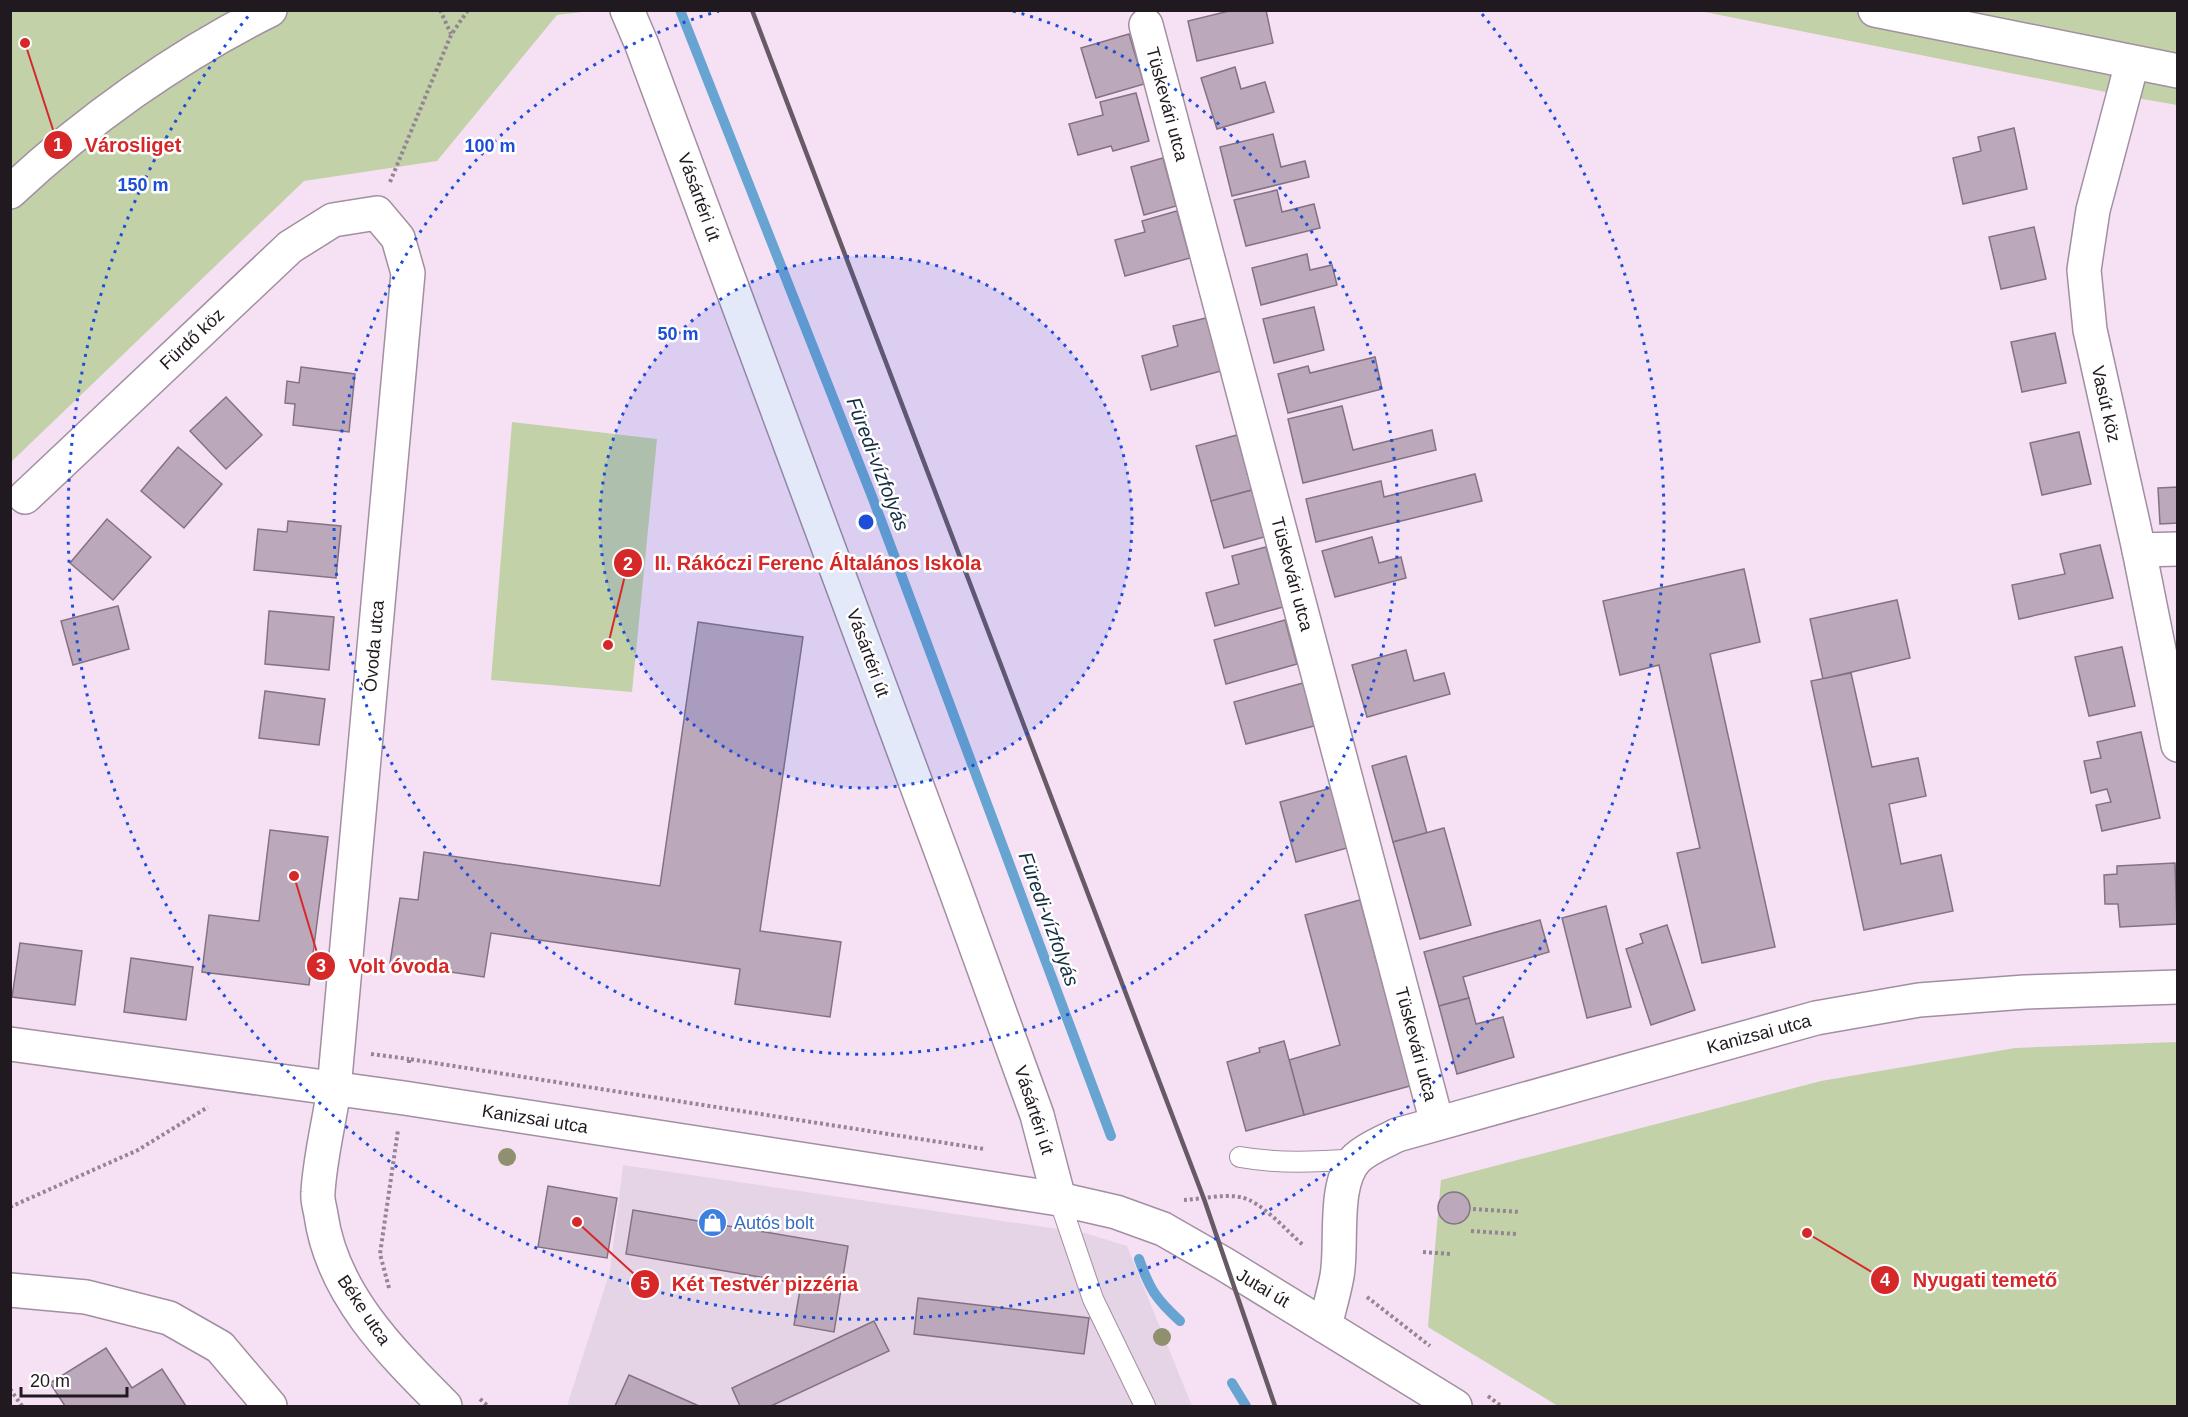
<svg xmlns="http://www.w3.org/2000/svg" width="2188" height="1417" font-family="Helvetica,sans-serif">
<style>
.commercial{fill:#e4d4e6}
.green{fill:#c2d1a8}
.lines{fill:none;stroke-linecap:round;stroke-linejoin:round}
.stream{stroke:#68a4d2;stroke-width:10}
.building{fill:#bca8bb;stroke:#847283;stroke-width:1.5}
.service-casing{stroke:#a28fa1;stroke-width:22}
.minor-casing{stroke:#a28fa1;stroke-width:36}
.tertiary-casing{stroke:#a28fa1;stroke-width:36}
.primary-casing{stroke:#a28fa1;stroke-width:36}
.path{stroke:#948593;stroke-width:4;stroke-dasharray:3 3;stroke-linecap:butt}
.service{stroke:#fff;stroke-width:20}
.minor{stroke:#fff;stroke-width:33}
.tertiary{stroke:#fff;stroke-width:33}
.primary{stroke:#fff;stroke-width:33}
.rail{stroke:#675a65;stroke-width:4.5}
.tree{fill:#8f906e}
.ring{fill:none;stroke:#1d4ed8;stroke-width:3;stroke-dasharray:3 6}
.labels{text-anchor:middle;stroke-width:5;stroke-linejoin:round;paint-order:stroke}
.street-label{font-size:18px;fill:#211920;stroke:#fff}
.shop-label{font-size:18px;fill:#366cbe;stroke:#fff;text-anchor:start}
.water-label{font-size:20px;font-style:italic;fill:#122d41;stroke:#fff}
.centre{fill:#1d4ed8;stroke:#fff;stroke-width:3}
.ring-label{font-size:18px;text-anchor:middle;font-weight:bold;fill:#1d4ed8;stroke:#fff;stroke-width:5;stroke-linejoin:round;paint-order:stroke}
.leader{fill:none;stroke:#d62828;stroke-width:2}
.callout-dot{fill:#d62828;stroke:#fff;stroke-width:2}
.mark-label{font-size:18px;text-anchor:middle;font-weight:bold;fill:#fff}
.callout-label{font-size:20px;text-anchor:middle;font-weight:bold;fill:#d62828;stroke:#fff;stroke-width:5;stroke-linejoin:round;paint-order:stroke}
</style>
<rect width="100%" height="100%" fill="#f6e1f4"/>
<polygon class="commercial" points="623,1165 1085,1233 1127,1246 1192,1406 567,1406 610,1271"/>
<g class="green">
<polygon points="11,11 591,11 557,15 437,161 304,181 11,462"/>
<polygon points="1700,11 2177,11 2177,105 2131,97"/>
<polygon points="512,422 657,439 632,692 491,680"/>
<polygon points="2177,1042 2177,1406 1558,1406 1428,1327 1441,1180 1821,1081 2015,1048"/>
</g>
<g class="lines">
<g class="stream">
<polyline points="680,10 873,499 1111,1136"/>
<path d="M1139,1259c11,31 17,40 41,62"/>
<polyline points="1232,1383 1246,1406"/>
</g>
</g>
<g class="building">
<polygon points="1233,10 1266,10 1273,43 1197,61 1188,21"/>
<polygon points="1129,34 1144,84 1096,98 1081,48"/>
<polygon points="1235,67 1241,89 1265,82 1274,112 1217,129 1201,78"/>
<polygon points="1136,93 1149,141 1113,151 1111,146 1078,155 1069,124 1103,115 1100,102"/>
<polygon points="2014,128 2027,189 1963,204 1953,158 1981,151 1978,137"/>
<polygon points="1273,134 1281,167 1305,161 1309,177 1232,196 1220,147"/>
<polygon points="1163,158 1176,206 1144,215 1131,167"/>
<polygon points="1277,190 1282,212 1314,204 1320,228 1246,246 1234,200"/>
<polygon points="1177,211 1190,258 1125,276 1115,240 1145,232 1142,221"/>
<polygon points="2034,227 2046,279 2001,289 1989,237"/>
<polygon points="1307,254 1310,270 1332,265 1337,285 1261,305 1252,268"/>
<polygon points="1314,307 1324,350 1274,363 1263,319"/>
<polygon points="1206,318 1221,371 1151,390 1142,356 1178,346 1173,326"/>
<polygon points="2055,333 2066,383 2022,392 2011,342"/>
<polygon points="1375,357 1382,389 1288,413 1278,374 1308,366 1310,373"/>
<polygon points="301,367 355,374 349,432 293,425 295,404 285,403 287,381 299,383"/>
<polygon points="226,397 262,435 226,469 190,431"/>
<polygon points="1342,406 1353,450 1432,430 1436,450 1303,483 1288,419"/>
<polygon points="2079,432 2091,484 2042,495 2030,443"/>
<polygon points="1237,435 1252,490 1211,501 1196,446"/>
<polygon points="178,447 222,484 184,528 141,491"/>
<polygon points="1475,474 1482,501 1316,542 1306,499 1381,481 1384,497"/>
<polygon points="2178,487 2178,523 2160,524 2158,488"/>
<polygon points="1252,490 1264,537 1224,548 1211,501"/>
<polygon points="107,519 151,557 113,600 70,563"/>
<polygon points="288,521 341,526 336,578 254,570 258,529 287,532"/>
<polygon points="1372,537 1379,563 1401,557 1406,578 1335,597 1322,551"/>
<polygon points="2100,545 2113,598 2019,619 2012,585 2065,574 2060,554"/>
<polygon points="1266,547 1283,607 1215,626 1206,593 1239,584 1232,556"/>
<polygon points="1744,569 1760,642 1710,654 1775,947 1702,963 1677,853 1700,848 1659,665 1620,675 1603,601"/>
<polygon points="1897,600 1910,658 1823,679 1810,619"/>
<polygon points="118,606 129,649 73,665 61,621"/>
<polygon points="269,611 334,617 329,670 265,664"/>
<polygon points="1285,620 1297,664 1226,684 1214,640"/>
<polygon points="698,622 803,637 760,931 841,942 830,1017 735,1004 740,969 491,933 484,977 390,963 400,898 418,900 424,852 660,886"/>
<polygon points="2122,647 2135,706 2089,716 2075,657"/>
<polygon points="1406,650 1414,681 1444,673 1450,694 1367,717 1352,665"/>
<polygon points="1851,673 1872,767 1918,758 1926,796 1889,804 1901,864 1941,855 1953,911 1864,930 1811,681"/>
<polygon points="1303,683 1314,726 1246,744 1234,702"/>
<polygon points="265,691 325,699 319,745 259,738"/>
<polygon points="2141,732 2160,818 2102,831 2096,805 2111,802 2107,789 2091,793 2084,761 2101,758 2097,742"/>
<polygon points="1406,756 1427,833 1393,842 1372,766"/>
<polygon points="1331,788 1347,848 1296,862 1280,802"/>
<polygon points="1444,828 1471,925 1420,939 1393,842"/>
<polygon points="270,830 328,837 309,985 202,972 209,915 259,921"/>
<polygon points="2175,863 2177,924 2120,927 2118,904 2105,904 2104,875 2117,874 2117,866"/>
<polygon points="1360,900 1410,1086 1304,1115 1289,1060 1340,1045 1305,915"/>
<polygon points="1606,906 1631,1007 1587,1018 1562,918"/>
<polygon points="1540,920 1549,952 1463,977 1469,998 1439,1006 1424,952"/>
<polygon points="1667,925 1695,1010 1651,1025 1626,949 1643,943 1640,934"/>
<polygon points="20,943 82,951 75,1005 12,997"/>
<polygon points="131,958 193,967 186,1020 124,1012"/>
<polygon points="1469,998 1476,1024 1503,1017 1514,1057 1457,1074 1439,1006"/>
<polygon points="1284,1041 1304,1115 1246,1131 1227,1062 1260,1052 1259,1048"/>
<polygon points="548,1186 617,1198 607,1258 538,1247"/>
<circle cx="1454" cy="1208" r="16"/>
<polygon points="633,1210 848,1246 834,1332 794,1325 801,1284 626,1254"/>
<polygon points="918,1298 1089,1318 1084,1354 914,1334"/>
<polygon points="874,1321 889,1351 771,1406 740,1406 732,1388"/>
<polygon points="106,1348 132,1388 162,1369 186,1406 65,1406 50,1383"/>
<polygon points="629,1375 699,1406 615,1406"/>
</g>
<g class="lines">
<defs>
<g id="service">
<path d="M1240,1157c39,7 77,5 116,2"/>
<polyline points="1059,1199 1093,1299 1145,1406"/>
</g>
<g id="minor">
<polyline points="1146,25 1437,1123"/>
<polyline points="2132,63 2093,210 2084,270 2090,330 2139,550 2178,745"/>
<path d="M25,497l265,-250 43,-27 44,-7 21,25 10,35 -74,816c-5,34 -14,69 -16,103 -1,8 2,16 3,23 11,79 71,138 124,191"/>
<polyline points="2139,550 2178,549"/>
<polyline points="10,1290 86,1297 169,1318 220,1347 270,1406"/>
<path d="M1325,1326c4,-17 9,-33 12,-50 6,-33 -5,-93 20,-118 11,-10 27,-16 40,-23l419,-117 103,-18 106,-8 153,-5"/>
</g>
<g id="tertiary">
<polyline points="627,10 642,45 954,886 1037,1115 1059,1199"/>
<polyline points="10,1044 404,1098 1059,1199 1116,1212 1163,1229 1224,1264 1455,1406"/>
</g>
<g id="primary">
<polyline points="1875,10 2178,71"/>
<path d="M10,192c76,-71 167,-136 260,-182"/>
</g>
</defs>
<use href="#service" class="service-casing"/>
<use href="#minor" class="minor-casing"/>
<use href="#tertiary" class="tertiary-casing"/>
<use href="#primary" class="primary-casing"/>
<g class="path">
<polyline points="440,10 451,34"/>
<polyline points="390,182 451,35 468,10"/>
<polyline points="371,1054 409,1059"/>
<polyline points="409,1063 409,1059 984,1149"/>
<path d="M1184,1200c18,-1 38,-6 56,-3 20,3 48,35 63,48"/>
<polyline points="10,1207 138,1150 208,1107"/>
<polyline points="1473,1209 1520,1212"/>
<polyline points="1471,1231 1516,1234"/>
<polyline points="1423,1252 1450,1254"/>
<polyline points="389,1288 380,1254 398,1130"/>
<polyline points="1367,1297 1430,1346"/>
<polyline points="10,1389 22,1406"/>
<polyline points="1488,1396 1501,1406"/>
<polyline points="480,1399 488,1406"/>
</g>
<use href="#service" class="service"/>
<use href="#minor" class="minor"/>
<use href="#tertiary" class="tertiary"/>
<use href="#primary" class="primary"/>
<polyline class="rail" points="752,10 1204,1199 1275,1406"/>
</g>
<g class="tree">
<circle cx="507" cy="1157" r="9"/>
<circle cx="1162" cy="1337" r="9"/>
</g>
<circle cx="866" cy="522" r="266" fill="#1d4ed8" fill-opacity=".12"/>
<g class="ring">
<circle cx="866" cy="522" r="266"/>
<path d="M1013 11A532 532 0 1 1 719 11"/>
<path d="M1482 14A798 798 0 1 1 250 14"/>
</g>
<defs>
<symbol id="shop-disc" viewBox="-11 -11 22 22"><circle r="9.5" fill="#3f7fe0" stroke="#fff"/><path d="M-5-2.5h2.3a2.7 3.5 0 0 1 5.4 0H5L5.5 6h-11ZM-1.5-2.5h3a1.5 2.3 0 0 0-3 0Z" fill="#fff"/></symbol>
</defs>
<g fill-rule="evenodd">
<use href="#shop-disc" x="696" y="1206" width="33" height="33"/>
</g>
<g class="labels">
<g class="street-label">
<text transform="translate(1167 104) rotate(75)" y="6">Tüskevári utca</text>
<text transform="translate(699 197) rotate(70)" y="6">Vásártéri út</text>
<text transform="translate(192 339) rotate(-43)" y="6">Fürdő köz</text>
<text transform="translate(2106 404) rotate(77)" y="6">Vasút köz</text>
<text transform="translate(1292 574) rotate(75)" y="6">Tüskevári utca</text>
<text transform="translate(374 646) rotate(-85)" y="6">Óvoda utca</text>
<text transform="translate(868 653) rotate(70)" y="6">Vásártéri út</text>
<text transform="translate(1759 1034) rotate(-15)" y="6">Kanizsai utca</text>
<text transform="translate(1416 1044) rotate(75)" y="6">Tüskevári utca</text>
<text transform="translate(1034 1110) rotate(72)" y="6">Vásártéri út</text>
<text transform="translate(535 1119) rotate(9)" y="6">Kanizsai utca</text>
<text transform="translate(1263 1288) rotate(31)" y="6">Jutai út</text>
<text transform="translate(364 1310) rotate(56)" y="6">Béke utca</text>
</g>
<g class="shop-label">
<text x="734" y="1229">Autós bolt</text>
</g>
<g class="water-label">
<text transform="translate(878 464) rotate(69)" y="7">Füredi-vízfolyás</text>
<text transform="translate(1049 919) rotate(70)" y="7">Füredi-vízfolyás</text>
</g>
</g>
<circle cx="866" cy="522" r="9" class="centre"/>
<g class="ring-label">
<text x="490" y="152">100 m</text>
<text x="143" y="191">150 m</text>
<text x="678" y="340">50 m</text>
</g>
<path class="leader" d="M25 43L58 145M608 645L628 563M294 876L321 966M1807 1233L1885 1280M577 1222L645 1284"/>
<g class="callout-dot">
<circle cx="25" cy="43" r="6"/>
<circle cx="608" cy="645" r="6"/>
<circle cx="294" cy="876" r="6"/>
<circle cx="1807" cy="1233" r="6"/>
<circle cx="577" cy="1222" r="6"/>
<circle cx="58" cy="145" r="15"/>
<circle cx="628" cy="563" r="15"/>
<circle cx="321" cy="966" r="15"/>
<circle cx="1885" cy="1280" r="15"/>
<circle cx="645" cy="1284" r="15"/>
</g>
<g class="mark-label">
<text x="58" y="151">1</text>
<text x="628" y="570">2</text>
<text x="321" y="972">3</text>
<text x="1885" y="1286">4</text>
<text x="645" y="1290">5</text>
</g>
<g class="callout-label">
<text x="133" y="152">Városliget</text>
<text x="818" y="570">II. Rákóczi Ferenc Általános Iskola</text>
<text x="399" y="973">Volt óvoda</text>
<text x="1985" y="1287">Nyugati temető</text>
<text x="765" y="1291">Két Testvér pizzéria</text>
</g>
<rect width="2188" height="1417" fill="none" stroke="#211920" stroke-width="24"/>
<path d="M21 1387v9h106v-9" fill="none" stroke="#211920" stroke-width="3"/>
<text x="30" y="1387" font-size="18" fill="#211920" stroke="#ffffff" stroke-width="4.5" paint-order="stroke">20 m</text>
</svg>
